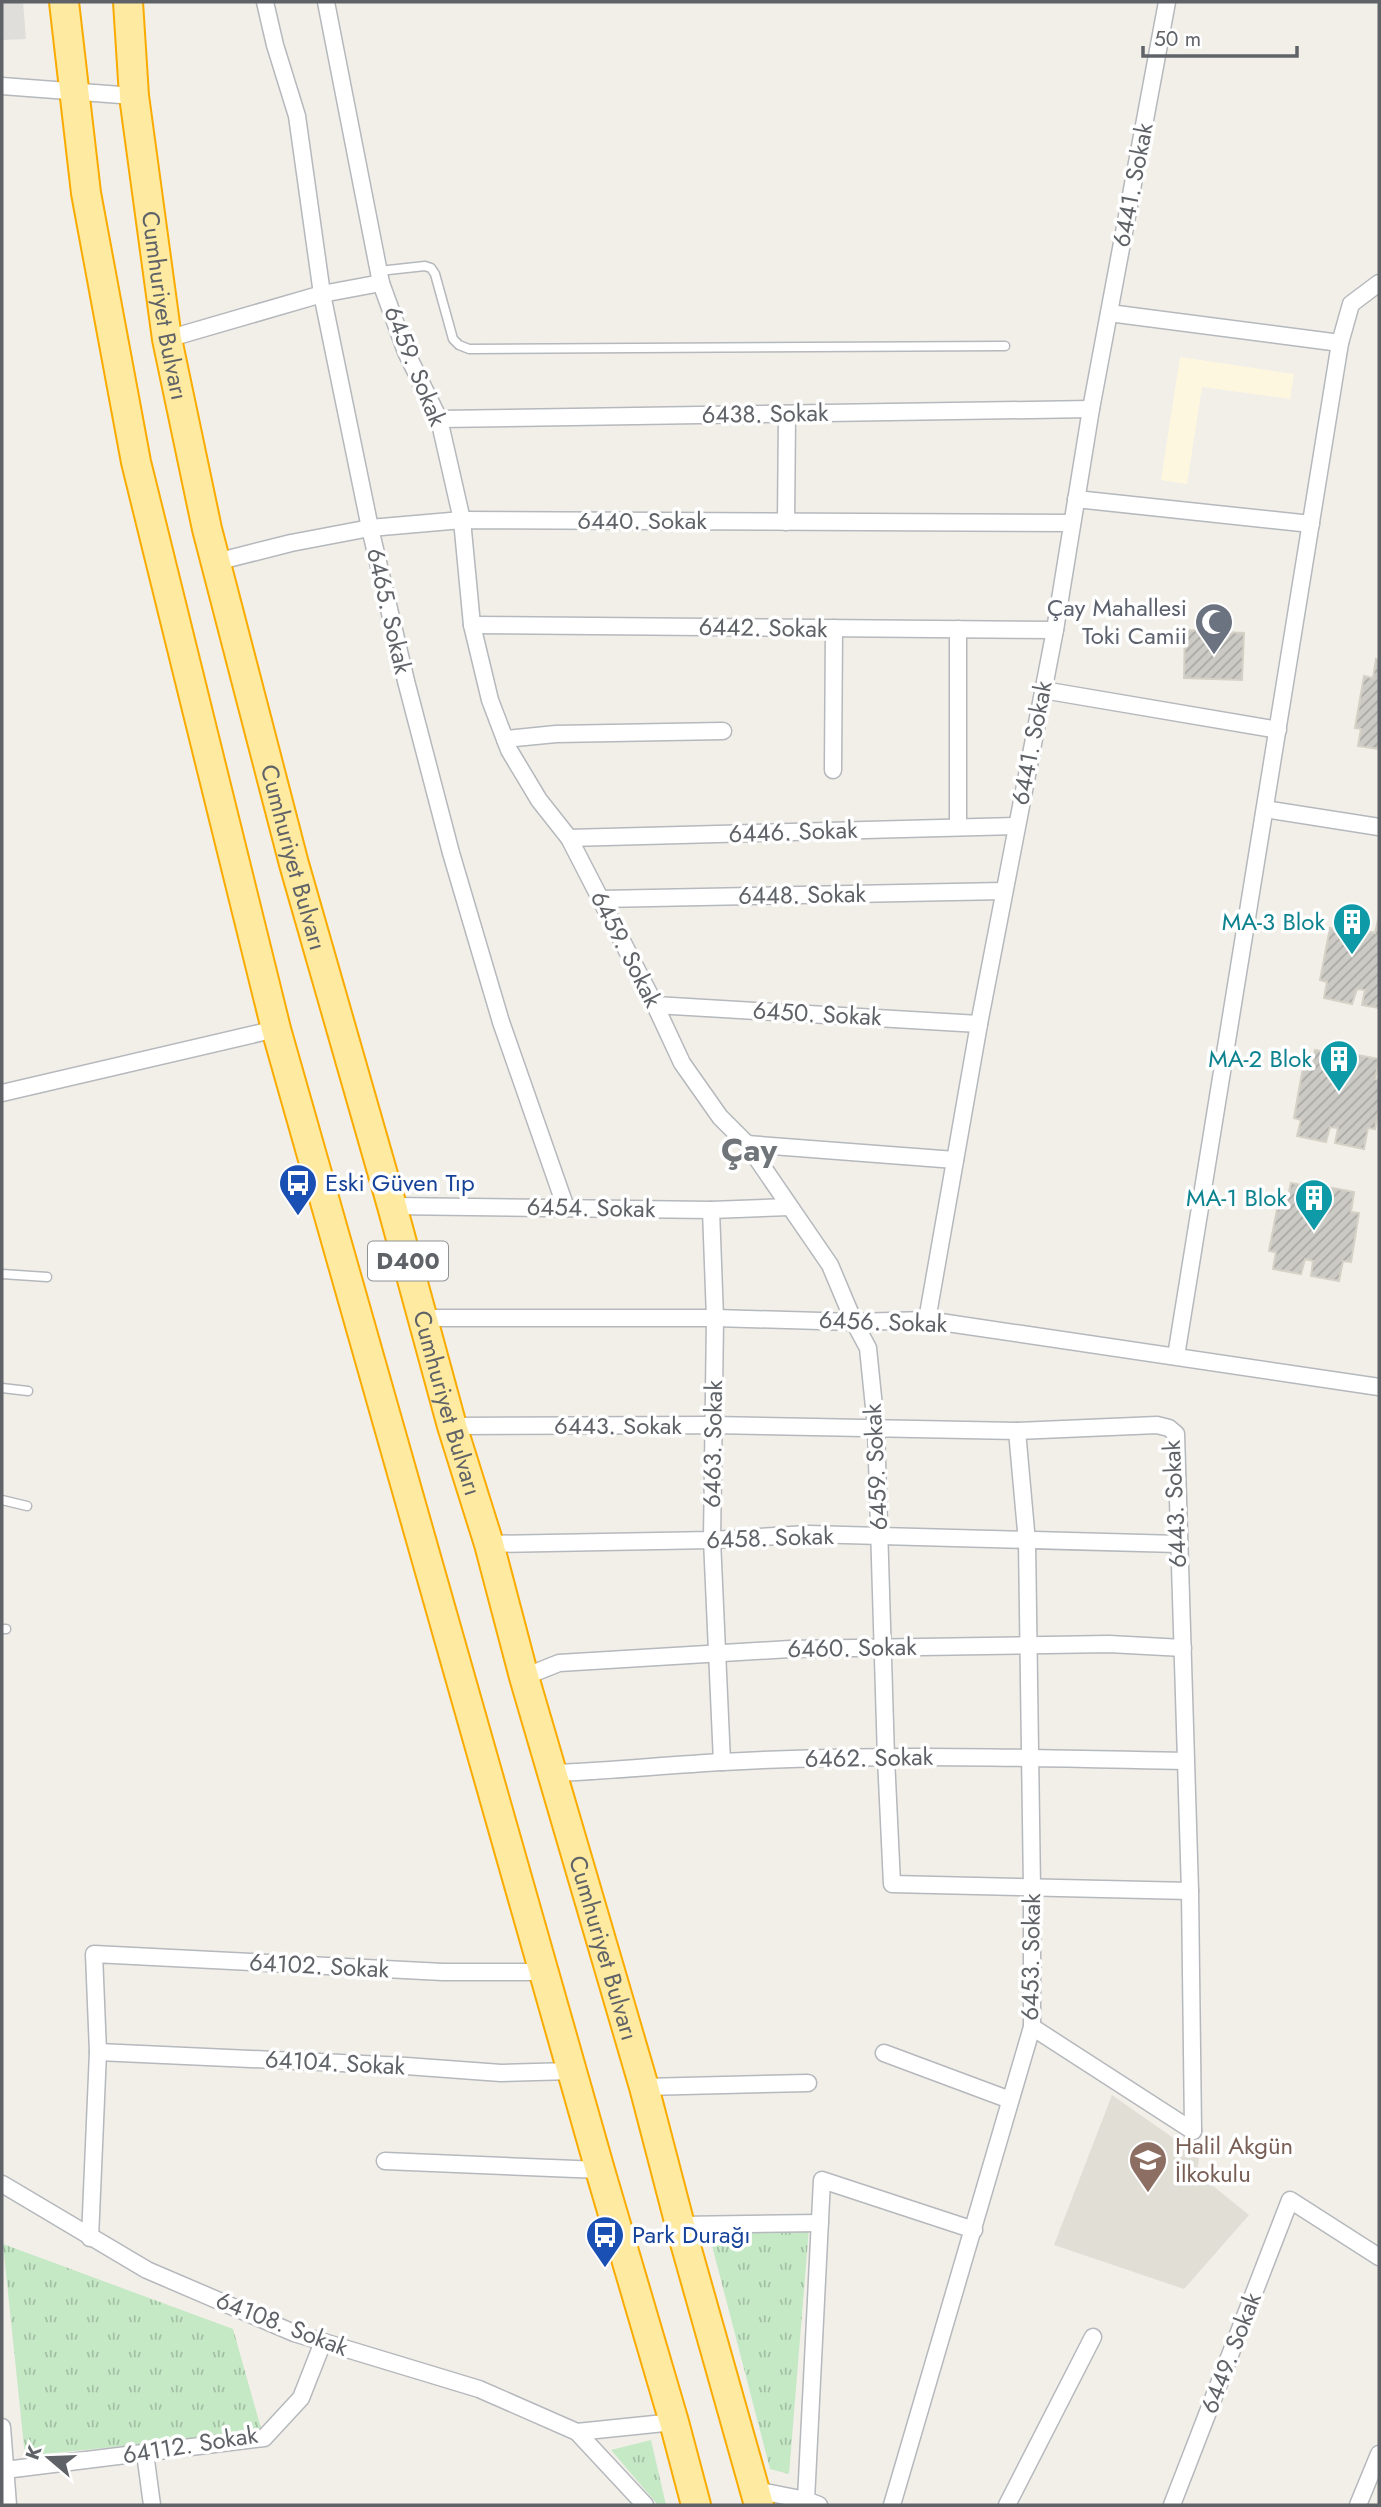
<svg xmlns="http://www.w3.org/2000/svg" width="1381" height="2507" font-family="Jost,sans-serif">
<style>
.commercial{fill:#fef7e0}
.industrial{fill:#e0deda}
.education{fill:#e1ded6}
.grass{fill:url(#grass-tufts)}
.building{fill:url(#building-hatch);stroke:#d6d1c6;stroke-width:2}
.lines{fill:none;stroke-linecap:round;stroke-linejoin:round}
.service-casing{stroke:#b5b8bc;stroke-width:11}
.minor-casing{stroke:#b5b8bc;stroke-width:19}
.trunk-casing{stroke:#f9ab00;stroke-width:32}
.service{stroke:#fff;stroke-width:8}
.minor{stroke:#fff;stroke-width:16}
.trunk{stroke:#feeaa1;stroke-width:28}
.labels{text-anchor:middle;stroke-width:7;stroke-linejoin:round;paint-order:stroke}
.shield{fill:#fff;stroke:#8f9295;stroke-width:2}
.shield-label{font-size:23px;font-weight:bold;fill:#5f6368}
.street-label{font-size:24px;fill:#5f6368;stroke:#fff}
.worship-label{font-size:24px;fill:#5b616d;stroke:#fff;text-anchor:end}
.culture-label{font-size:24px;fill:#0d838f;stroke:#fff;text-anchor:end}
.transit-label{font-size:24px;fill:#164399;stroke:#fff;text-anchor:start}
.education-label{font-size:24px;fill:#785e54;stroke:#fff;text-anchor:start}
.district-label{font-size:32px;font-weight:bold;fill:#70757a;stroke:#fff}
</style>
<defs>
<pattern id="grass-tufts" width="24" height="20" patternUnits="userSpaceOnUse" patternTransform="scale(1.75)"><rect width="24" height="20" fill="#c5e8c5"/><path d="M3 7l-1-3M5 7V3M7 7l1-3M15 17l-1-3M17 17v-4M19 17l1-3" fill="none" stroke="#a3c0a4"/></pattern>
<pattern id="building-hatch" width="6" height="6" patternUnits="userSpaceOnUse" patternTransform="scale(1.75)"><rect width="6" height="6" fill="#cccac5"/><path d="M-1 1l2-2M0 6l6-6M5 7l2-2" fill="none" stroke="#a9a8a4"/></pattern>
</defs>
<rect width="100%" height="100%" fill="#f1efe8"/>
<polygon class="commercial" points="1180,357 1294,374 1290,399 1202,387 1187,484 1161,480"/>
<polygon class="industrial" points="2,2 23,2 26,39 2,40"/>
<polygon class="education" points="1112,2095 1199,2156 1197,2173 1249,2215 1184,2289 1054,2245"/>
<g class="grass">
<polygon points="809,2228 789,2474 770,2469 708,2230"/>
<polygon points="3,2244 233,2329 262,2432 25,2456"/>
<polygon points="651,2440 666,2505 658,2505 611,2450"/>
</g>
<g class="building">
<polygon points="1185,630 1244,633 1242,680 1184,678"/>
<polygon points="1376,659 1379,660 1379,749 1358,746 1361,729 1355,728 1364,676 1373,678"/>
<polygon points="1342,912 1369,917 1366,931 1375,933 1379,916 1379,1008 1362,1005 1365,990 1357,989 1352,1004 1324,998 1327,982 1320,980 1330,928 1339,930"/>
<polygon points="1315,1050 1342,1055 1340,1069 1349,1071 1352,1054 1379,1059 1375,1079 1379,1080 1379,1107 1375,1129 1368,1128 1364,1149 1335,1143 1338,1128 1330,1127 1326,1142 1297,1136 1301,1120 1294,1118 1303,1067 1312,1068"/>
<polygon points="1291,1183 1318,1188 1315,1202 1324,1204 1327,1187 1354,1192 1351,1212 1359,1213 1351,1262 1343,1261 1339,1281 1311,1276 1313,1261 1305,1259 1301,1274 1273,1269 1276,1252 1269,1251 1279,1199 1287,1201"/>
</g>
<g class="lines">
<defs>
<g id="service">
<polyline points="379,271 425,266 431,268 435,274 453,339 459,345 469,349 1005,346"/>
<polyline points="2,1274 47,1277"/>
<polyline points="2,1388 28,1391"/>
<polyline points="2,1500 27,1506"/>
<polyline points="2,1629 6,1629"/>
</g>
<g id="minor">
<polyline points="265,2 275,45 297,116 322,294 370,528 406,681 451,853 501,1022 566,1208"/>
<polyline points="326,2 381,283 406,352 439,419 462,520 472,625 490,700 509,750 539,800 569,838 655,1005 682,1063 720,1117 747,1144 830,1265 854,1322 868,1348 876,1427 886,1758 892,1884 1190,1891"/>
<polyline points="2,86 134,96"/>
<polyline points="1109,313 1340,343"/>
<polyline points="167,339 322,294 381,283"/>
<polyline points="439,419 1091,409"/>
<polyline points="1076,499 1311,524"/>
<polyline points="786,522 787,414"/>
<polyline points="216,562 291,543 370,528 462,520 1072,523"/>
<polyline points="472,625 1055,630"/>
<polyline points="958,629 958,827"/>
<polyline points="1043,690 1278,730"/>
<polyline points="505,739 556,734 723,731"/>
<polyline points="833,770 834,628"/>
<polyline points="1265,809 1379,827"/>
<polyline points="569,838 1016,826"/>
<polyline points="601,899 1004,891"/>
<polyline points="655,1005 979,1024"/>
<polyline points="2,1093 276,1029"/>
<polyline points="747,1144 955,1160"/>
<polyline points="392,1206 711,1210 789,1207"/>
<polyline points="711,1210 715,1318 712,1540 722,1762"/>
<polyline points="423,1318 715,1318 854,1322 927,1320 1379,1387"/>
<polyline points="927,1320 979,1024 1055,630 1091,409 1167,2"/>
<polyline points="1176,1356 1340,343 1351,304 1379,283"/>
<polyline points="452,1426 712,1425 1017,1431 1157,1425 1169,1428 1176,1434 1190,1891 1193,2131"/>
<polyline points="489,1544 712,1540 808,1534 1178,1544"/>
<polyline points="524,1677 559,1663 790,1649 1109,1644 1183,1648"/>
<path d="M553,1773c57,-2 113,-8 170,-11 154,-9 308,-4 462,-1"/>
<polyline points="1032,2027 1193,2131"/>
<polyline points="98,2052 406,2066 501,2073 572,2071"/>
<polyline points="884,2053 1010,2100"/>
<polyline points="644,2087 808,2083"/>
<polyline points="385,2161 600,2170"/>
<polyline points="2,2184 147,2270 294,2333 479,2389 577,2432 645,2505"/>
<polyline points="680,2225 820,2223"/>
<polyline points="90,2238 98,2052 94,1954 443,1972 544,1972"/>
<polyline points="2,2427 8,2505"/>
<polyline points="577,2432 674,2422"/>
<polyline points="145,2453 152,2505"/>
<polyline points="5,2470 264,2438 301,2398 323,2342"/>
<polyline points="755,2490 806,2500 819,2505"/>
<polyline points="806,2500 822,2180 974,2230"/>
<polyline points="892,2505 1032,2027 1032,1889 1027,1542 1017,1431"/>
<polyline points="1007,2505 1093,2337"/>
<polyline points="1172,2505 1290,2200 1379,2257"/>
<polyline points="1358,2505 1379,2454"/>
</g>
<g id="trunk">
<polyline points="64,2 86,193 136,462 276,1029 600,2170 674,2422 696,2505"/>
<path id="s1" d="M128,2l6,94 33,243 40,190 87,335 98,342 60,220 37,118 35,133 120,410 36,138 79,280"/>
</g>
</defs>
<use href="#service" class="service-casing"/>
<use href="#minor" class="minor-casing"/>
<use href="#trunk" class="trunk-casing"/>
<use href="#service" class="service"/>
<use href="#minor" class="minor"/>
<use href="#trunk" class="trunk"/>
</g>
<defs>
<symbol id="mosque-pin" viewBox="-11 -11 22 30"><path d="M0 17L-7.5 6A9.5 9.5 0 1 1 7.5 6Z" fill="#6b7280" stroke="#fff"/><path d="M3.5-4.9A6 6 0 1 0 3.5 4.9A5 5 0 1 1 3.5-4.9Z" fill="#fff"/></symbol>
<symbol id="building-pin" viewBox="-11 -11 22 30"><path d="M0 17L-7.5 6A9.5 9.5 0 1 1 7.5 6Z" fill="#0f9aa8" stroke="#fff"/><path d="M-4-6H4V6H1V3H-1V6H-4ZM-2.5-4.3h1.7v1.8h-1.7ZM.8-4.3h1.7v1.8H.8ZM-2.5-1h1.7V.8h-1.7ZM.8-1h1.7V.8H.8Z" fill="#fff"/></symbol>
<symbol id="bus-pin" viewBox="-11 -11 22 30"><path d="M0 17L-7.5 6A9.5 9.5 0 1 1 7.5 6Z" fill="#1a4fb4" stroke="#fff"/><path d="M-5-6H5V4H4V6H2V4H-2V6H-4V4H-5ZM-3.5-4V0h7V-4ZM-3.5 1.2v1.5H-2V1.2ZM2 1.2v1.5H3.5V1.2Z" fill="#fff"/></symbol>
<symbol id="school-pin" viewBox="-11 -11 22 30"><path d="M0 17L-7.5 6A9.5 9.5 0 1 1 7.5 6Z" fill="#8d6e63" stroke="#fff"/><path d="M0-5L7-2L0 1L-7-2ZM-4 1L0 2.5L4 1V4Q0 6-4 4Z" fill="#fff"/></symbol>
</defs>
<g fill-rule="evenodd">
<use href="#mosque-pin" x="1192" y="600" width="44" height="60"/>
<use href="#building-pin" x="1330" y="900" width="44" height="60"/>
<use href="#building-pin" x="1317" y="1037" width="44" height="60"/>
<use href="#bus-pin" x="276" y="1161" width="44" height="60"/>
<use href="#building-pin" x="1292" y="1176" width="44" height="60"/>
<use href="#school-pin" x="1126" y="2138" width="44" height="60"/>
<use href="#bus-pin" x="583" y="2213" width="44" height="60"/>
</g>
<g class="labels">
<rect class="shield" x="368" y="1241.5" width="80" height="39" rx="5"/>
<g class="shield-label">
<text x="408" y="1269">D400</text>
</g>
<g class="street-label">
<text transform="translate(1133 185) rotate(-79)" y="8">6441. Sokak</text>
<text dy="8" stroke="none"><textPath href="#s1" startOffset="306">Cumhuriyet Bulvarı</textPath></text>
<text transform="translate(415 366) rotate(68)" y="8">6459. Sokak</text>
<text transform="translate(765 414) rotate(-1)" y="8">6438. Sokak</text>
<text x="642" y="529">6440. Sokak</text>
<text transform="translate(389 611) rotate(77)" y="8">6465. Sokak</text>
<text transform="translate(763 628) rotate(1)" y="8">6442. Sokak</text>
<text transform="translate(1032 743) rotate(-79)" y="8">6441. Sokak</text>
<text transform="translate(793 832) rotate(-2)" y="8">6446. Sokak</text>
<text dy="8" stroke="none"><textPath href="#s1" startOffset="873">Cumhuriyet Bulvarı</textPath></text>
<text transform="translate(802 895) rotate(-1)" y="8">6448. Sokak</text>
<text transform="translate(626 949) rotate(63)" y="8">6459. Sokak</text>
<text transform="translate(817 1014) rotate(3)" y="8">6450. Sokak</text>
<text transform="translate(591 1208) rotate(1)" y="8">6454. Sokak</text>
<text transform="translate(883 1322) rotate(2)" y="8">6456. Sokak</text>
<text dy="8" stroke="none"><textPath href="#s1" startOffset="1440">Cumhuriyet Bulvarı</textPath></text>
<text x="618" y="1434">6443. Sokak</text>
<text transform="translate(713 1444) rotate(-89)" y="8">6463. Sokak</text>
<text transform="translate(876 1467) rotate(-93)" y="8">6459. Sokak</text>
<text transform="translate(1175 1504) rotate(-93)" y="8">6443. Sokak</text>
<text transform="translate(770 1538) rotate(-2)" y="8">6458. Sokak</text>
<text transform="translate(852 1648) rotate(-1)" y="8">6460. Sokak</text>
<text transform="translate(869 1758) rotate(-1)" y="8">6462. Sokak</text>
<text dy="8" stroke="none"><textPath href="#s1" startOffset="2007">Cumhuriyet Bulvarı</textPath></text>
<text transform="translate(1031 1957) rotate(-89)" y="8">6453. Sokak</text>
<text transform="translate(319 1966) rotate(3)" y="8">64102. Sokak</text>
<text transform="translate(335 2063) rotate(3)" y="8">64104. Sokak</text>
<text transform="translate(282 2324) rotate(21)" y="8">64108. Sokak</text>
<text transform="translate(1231 2353) rotate(-69)" y="8">6449. Sokak</text>
<text transform="translate(190 2445) rotate(-9)" y="8">64112. Sokak</text>
</g>
<g class="worship-label">
<text x="1187" y="616">Çay Mahallesi<tspan x="1187" dy="28">Toki Camii</tspan></text>
</g>
<g class="culture-label">
<text x="1325" y="930">MA-3 Blok</text>
<text x="1312" y="1067">MA-2 Blok</text>
<text x="1287" y="1206">MA-1 Blok</text>
</g>
<g class="transit-label">
<text x="325" y="1191">Eski Güven Tıp</text>
<text x="632" y="2243">Park Durağı</text>
</g>
<g class="education-label">
<text x="1175" y="2154">Halil Akgün<tspan x="1175" dy="28">İlkokulu</tspan></text>
</g>
<g class="district-label">
<text x="749" y="1161">Çay</text>
</g>
</g>
<rect width="1381" height="2507" fill="none" stroke="#5f6368" stroke-width="7"/>
<g transform="translate(49 2458) rotate(289)" stroke="#ffffff" stroke-width="5" paint-order="stroke">
<path d="M0-5L12 26L0 18L-12 26Z" fill="#5f6368"/>
<text y="-10" font-size="19" font-weight="bold" text-anchor="middle" fill="#5f6368">K</text>
</g>
<path d="M1143 46v10h154v-10" fill="none" stroke="#5f6368" stroke-width="3.5"/>
<text x="1154" y="46" font-size="21" fill="#5f6368" stroke="#ffffff" stroke-width="5" paint-order="stroke">50 m</text>
</svg>
